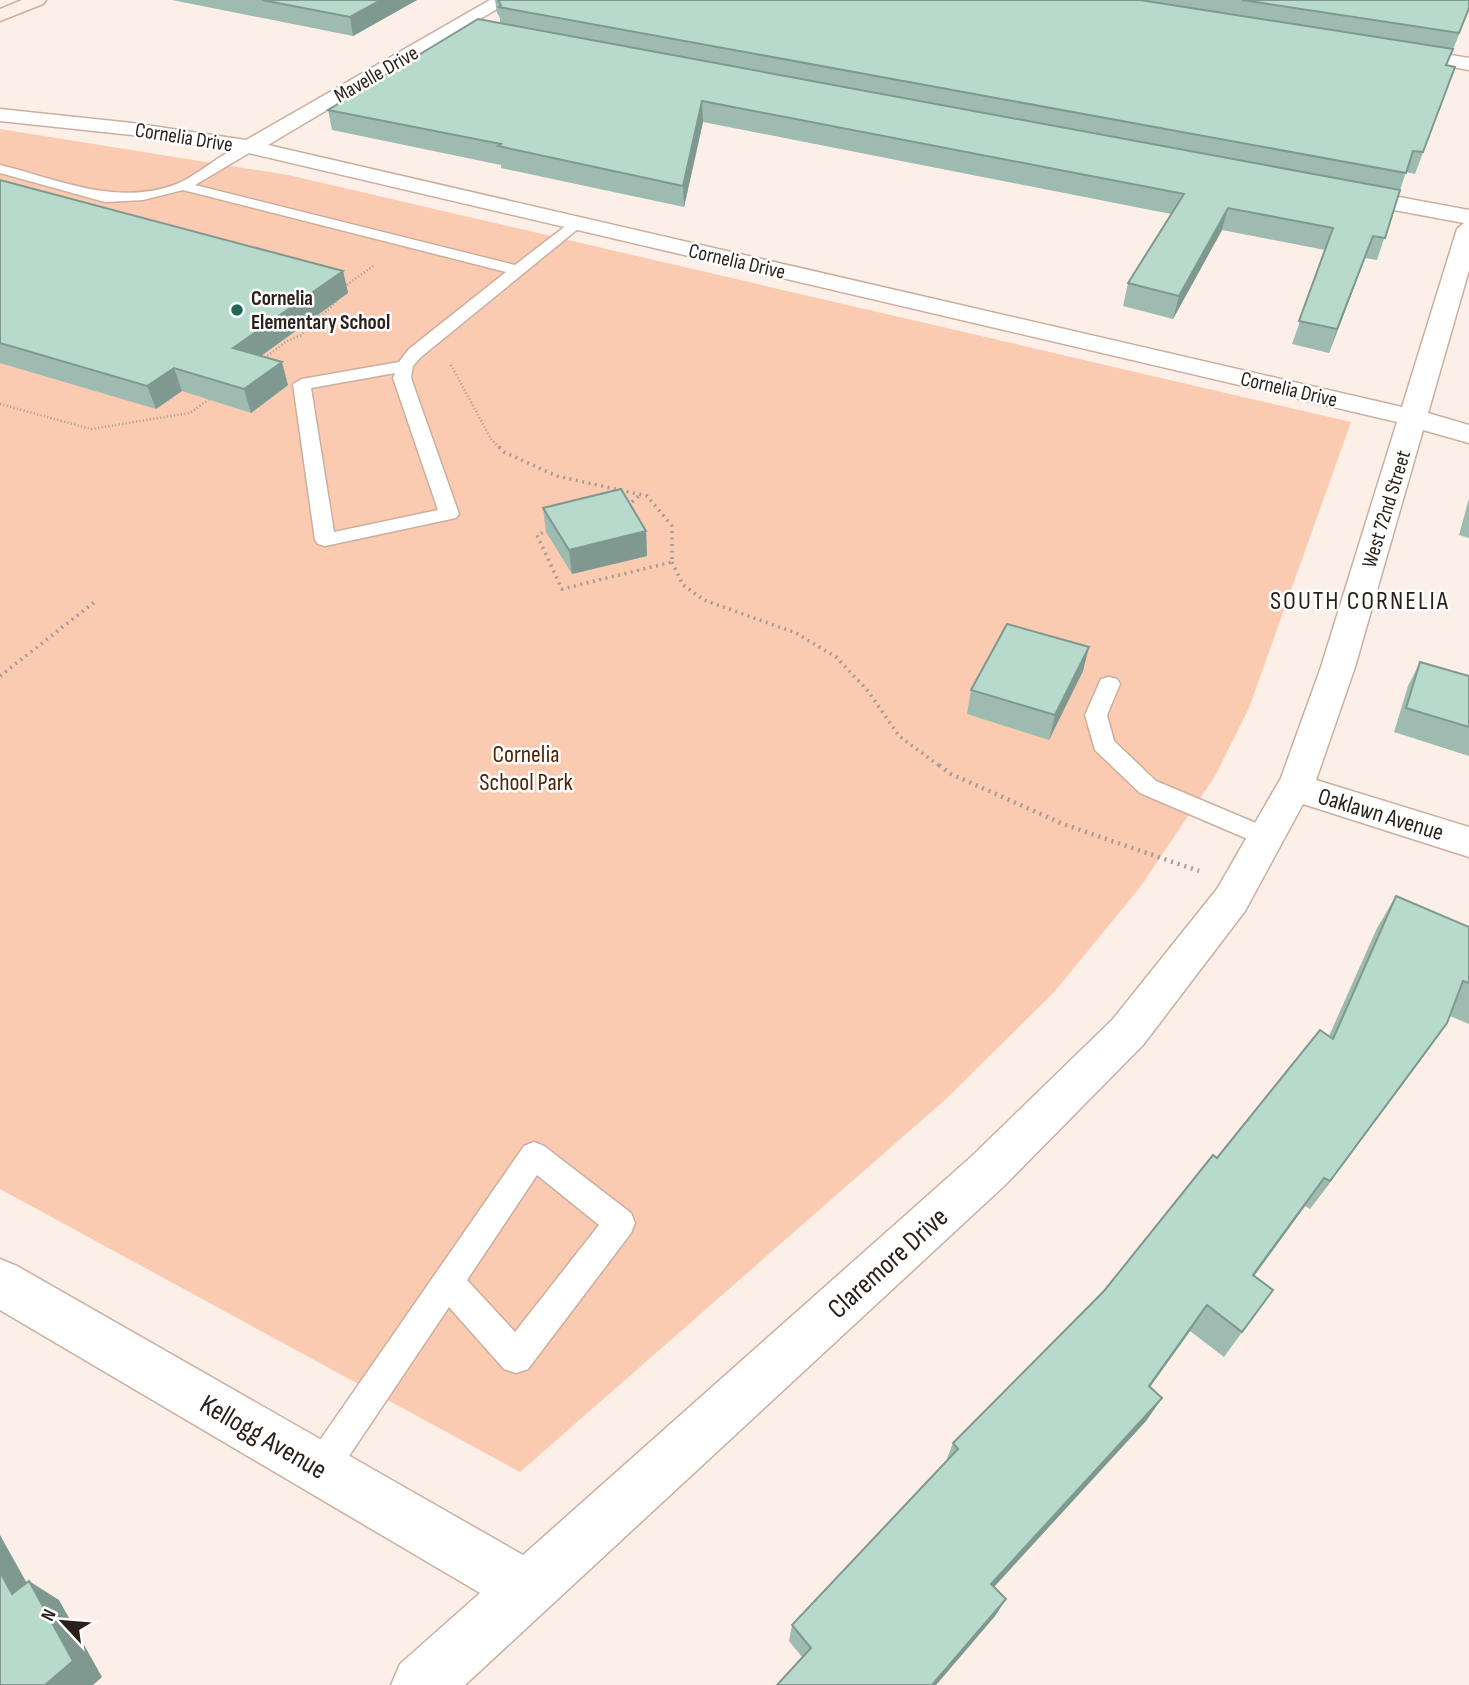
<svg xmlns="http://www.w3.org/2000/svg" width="1469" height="1685" font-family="'Sofia Sans Condensed',sans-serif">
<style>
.green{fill:#facbb0}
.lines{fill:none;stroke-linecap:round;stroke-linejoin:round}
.lane-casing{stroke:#cbaf9e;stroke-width:3}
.street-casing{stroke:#cbaf9e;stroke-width:3}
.secondary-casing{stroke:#cbaf9e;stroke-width:3}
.path-far2{stroke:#a79b95;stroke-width:2.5;stroke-dasharray:1 2.5;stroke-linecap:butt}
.path-far1{stroke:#a79b95;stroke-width:3.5;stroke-dasharray:2 4.5;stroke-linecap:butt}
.path{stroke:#a79b95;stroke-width:4.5;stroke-dasharray:2 5;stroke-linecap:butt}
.lane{fill:#fff;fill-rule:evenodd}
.street{fill:#fff;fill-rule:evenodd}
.secondary{fill:#feefe7;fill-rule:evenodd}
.wall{fill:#9dbbb0}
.shaded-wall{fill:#809990}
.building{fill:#b7dacd;stroke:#809990;stroke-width:2}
.poi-dot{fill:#256553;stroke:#fff;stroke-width:2.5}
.labels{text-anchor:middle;stroke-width:5;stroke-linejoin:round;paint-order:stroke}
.far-street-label{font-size:21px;fill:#2a1f19;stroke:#fff}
.far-poi-label{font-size:21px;font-weight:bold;fill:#2a1f19;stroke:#fff;text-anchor:start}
.park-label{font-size:24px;fill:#4f2200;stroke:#fff}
.street-label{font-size:24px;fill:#2a1f19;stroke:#fff}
.neighbourhood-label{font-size:26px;letter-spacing:2px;fill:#2a1f19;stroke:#fff}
.near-street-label{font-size:28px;fill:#2a1f19;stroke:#fff}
</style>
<rect width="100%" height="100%" fill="#fbefe8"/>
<polygon class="green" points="0,129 288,175 1351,422 1249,708 1215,776 1141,886 1055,991 946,1099 520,1472 0,1189"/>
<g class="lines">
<defs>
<g id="lane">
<path d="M249,143l5,1v6l-59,35 320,80 57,-44h10l2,3 -163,133 -8,9 -2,12 48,136 -3,4 -131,28 -7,-2 -3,-4 -22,-156 9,-5 97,-17 10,-13 97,-77 -323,-82 -40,10 -38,2 -105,-29v-8c58,14 119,43 179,18 24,-11 45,-33 70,-40zM395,373l-2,5 45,132 -104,22 -23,-144z"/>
<polygon points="1109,677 1117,679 1120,684 1107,715 1114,741 1156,781 1275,831 1278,837 1275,843 1266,846 1257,843 1140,793 1095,750 1085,715 1101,679"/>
<path d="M534,1142l10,4 87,67 4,10 -4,10 -103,136 -12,4 -12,-4 -55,-62 -116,173 -12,5 -12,-5 -5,-12 5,-12 215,-310zM537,1175l62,50 -84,107 -48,-52z"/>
</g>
<g id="street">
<polygon points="490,0 512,0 268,145 1402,407 1457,229 1464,223 1345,201 1337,199 1334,194 1337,189 1345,187 1469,210 1469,270 1428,413 1469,425 1469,443 1423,430 1355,667 1316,780 1469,827 1469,857 1303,804 1245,911 1143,1045 1004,1186 465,1685 391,1685 400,1664 480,1593 0,1310 0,1259 17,1266 523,1555 972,1156 1113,1019 1217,889 1281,778 1321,667 1397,422 249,153 132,135 0,121 0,109 132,123 246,140"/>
<polygon points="1396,46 1469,58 1469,70 1389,56 1386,52 1389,48"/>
</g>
<polygon id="secondary" points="22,0 46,0 43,4 0,21 0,9"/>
</defs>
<use href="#lane" class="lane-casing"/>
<use href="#street" class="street-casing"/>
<use href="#secondary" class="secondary-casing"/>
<g class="path-far2">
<polyline points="344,287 373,266"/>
<path d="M262,360l25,-19 15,-6c7,-16 28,-21 36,-37"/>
<polyline points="451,365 491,439 500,448"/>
<polyline points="0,404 91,429 190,413 213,396"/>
</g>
<g class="path-far1">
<polyline points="499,447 504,452 557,476 647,496 672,526 672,562 562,589 537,535 550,530"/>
<polyline points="627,506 640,495"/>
<polyline points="672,562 683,585 704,600 796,633 836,657 868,691 899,736 941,767"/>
<polyline points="0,676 96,601"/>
</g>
<polyline class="path" points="939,765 951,774 1063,824 1199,871"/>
<use href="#lane" class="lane"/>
<use href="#street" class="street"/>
<use href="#secondary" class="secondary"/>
</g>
<g class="wall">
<polygon points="172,0 417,0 353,36"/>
<polygon points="495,0 1469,0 1469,9 1447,65 1455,67 1415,174 1406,172 1377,260 1365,258 1329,353 1292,344 1325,250 1222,230 1173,319 1123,306 1128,283 1171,214 703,122 684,207 501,168 501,165 332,130 328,110 500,23 500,18 497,13"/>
<polygon points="0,180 343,271 348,293 261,356 288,385 251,413 182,391 156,409 0,363"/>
<polygon points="1469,498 1469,538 1459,535"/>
<polygon points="543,508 646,531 647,556 572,574 546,532"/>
<polygon points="1420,662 1469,676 1469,756 1394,732 1408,686"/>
<polygon points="1083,671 1049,740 967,714 971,690"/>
<polygon points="1396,896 1469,927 1469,1024 1450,1016 1447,1023 1426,1053 1310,1209 1305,1206 1254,1276 1273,1290 1224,1357 1190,1331 1150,1387 1162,1398 1146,1421 994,1587 1006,1599 995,1616 936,1685 777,1685 802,1657 789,1641 792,1625 946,1461 953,1443 1104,1291 1217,1158 1329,1036 1377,928"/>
</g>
<g class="shaded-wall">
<polygon points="381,0 417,0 353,36 350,17"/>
<polygon points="702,101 703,122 684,207 683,186"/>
<polygon points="1228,208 1222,230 1173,319 1179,296"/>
<polygon points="1373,236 1365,258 1329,353 1337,329"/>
<polygon points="343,271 348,293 240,371 233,348"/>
<polygon points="282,362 288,385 251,413 244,389"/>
<polygon points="174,368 182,391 156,409 147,386"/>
<polygon points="646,531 647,556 572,574 569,550"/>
<polygon points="1089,647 1083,671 1049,740 1055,715"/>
<polygon points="1447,1023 1426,1053 1310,1209 1330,1181"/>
<polygon points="1324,1178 1305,1206 1235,1302 1253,1275"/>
<polygon points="1207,1305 1190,1331 1134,1409 1149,1386"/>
<polygon points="1162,1398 1146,1421 981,1601 991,1584"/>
<polygon points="0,1535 43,1612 12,1594 0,1572"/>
<polygon points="29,1581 59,1600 102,1677 93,1685 45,1685"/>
<polygon points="1006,1599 995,1616 936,1685 932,1685"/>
</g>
<g class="building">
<polygon points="262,0 381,0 350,17"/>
<polygon points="498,0 1140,0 1453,49 1446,65 1455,67 1423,152 1413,151 1406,173 499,7 501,5"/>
<polygon points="1242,0 1469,0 1469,8 1459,33"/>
<polygon points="478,19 1400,190 1385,238 1373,236 1337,329 1299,321 1333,228 1228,208 1179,296 1128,283 1184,194 702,101 683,186 498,146 501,144 328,110"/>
<polygon points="0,180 343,271 233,348 282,362 244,389 174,368 147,386 0,343"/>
<polygon points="621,489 646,531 569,550 543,508"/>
<polygon points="1007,624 1089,647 1055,715 971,690"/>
<polygon points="1420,662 1469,676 1469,727 1406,708"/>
<polygon points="1396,896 1469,927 1469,983 1463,981 1447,1023 1330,1181 1324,1178 1253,1275 1273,1290 1242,1332 1207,1305 1149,1386 1162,1398 991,1584 1006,1599 932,1685 777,1685 811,1648 792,1625 958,1449 953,1443 1104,1291 1213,1155 1217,1158 1320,1030 1333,1039"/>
<polygon points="0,1572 12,1594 29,1581 73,1661 45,1685 0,1685"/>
</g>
<circle class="poi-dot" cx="237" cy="310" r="7"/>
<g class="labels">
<g class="far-street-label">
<text transform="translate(376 74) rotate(-30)" y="7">Mavelle Drive</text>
<text transform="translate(184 137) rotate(9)" y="7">Cornelia Drive</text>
<text transform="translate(737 261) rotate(13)" y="7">Cornelia Drive</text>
<text transform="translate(1289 389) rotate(13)" y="7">Cornelia Drive</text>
<text transform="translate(1386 509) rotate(-73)" y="7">West 72nd Street</text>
</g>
<g class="far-poi-label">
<text x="251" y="305">Cornelia<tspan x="251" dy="24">Elementary School</tspan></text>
</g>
<g class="park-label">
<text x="526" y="762">Cornelia<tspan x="526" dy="28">School Park</tspan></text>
</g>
<g class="street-label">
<text transform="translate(1381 814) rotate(17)" y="8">Oaklawn Avenue</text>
</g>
<g class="neighbourhood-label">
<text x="1360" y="609">SOUTH CORNELIA</text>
</g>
<g class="near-street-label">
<text transform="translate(887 1262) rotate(-42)" y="10">Claremore Drive</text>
<text transform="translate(264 1436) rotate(30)" y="10">Kellogg Avenue</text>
</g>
</g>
<g transform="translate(63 1622) rotate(296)" stroke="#ffffff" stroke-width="5" paint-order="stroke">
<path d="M0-5L12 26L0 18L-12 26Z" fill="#2a1f19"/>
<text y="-10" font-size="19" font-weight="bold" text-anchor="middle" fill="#2a1f19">N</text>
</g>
</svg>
